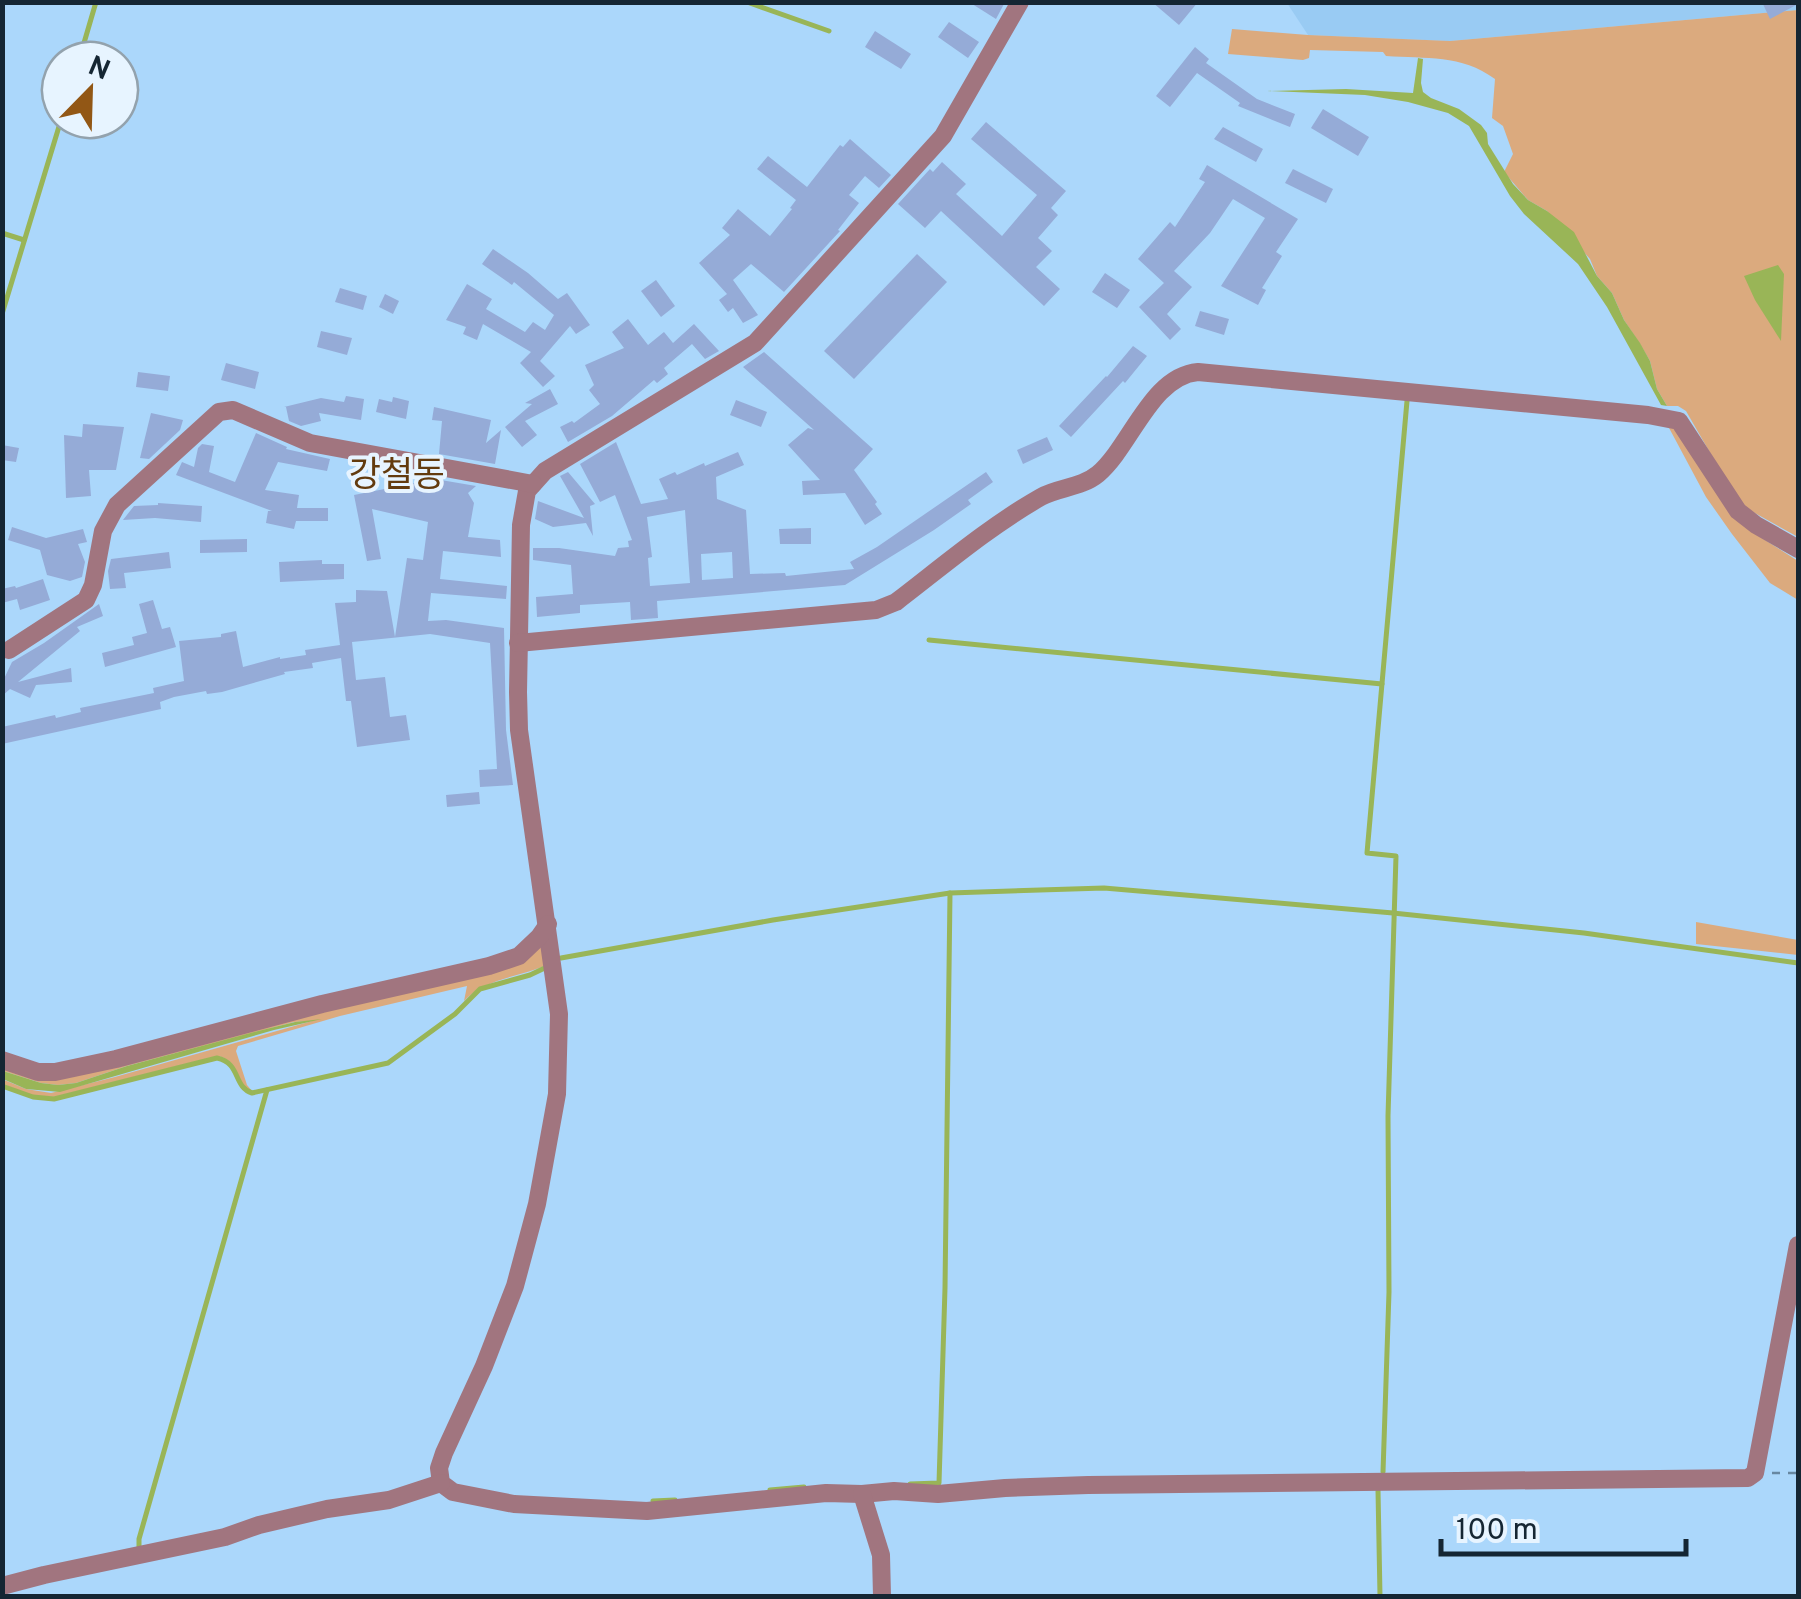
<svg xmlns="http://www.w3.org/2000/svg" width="1801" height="1599" font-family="Overpass,'Noto Sans KR',sans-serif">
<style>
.built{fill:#99cbf3}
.green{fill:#dbaa7e}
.water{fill:#99b557}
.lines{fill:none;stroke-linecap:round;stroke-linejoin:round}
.stream{stroke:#99b557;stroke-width:5}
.building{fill:#95abd7;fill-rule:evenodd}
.path{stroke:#6787a1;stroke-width:2.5;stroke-dasharray:8 8;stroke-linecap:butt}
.minor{stroke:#a1757f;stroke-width:18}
.labels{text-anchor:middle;stroke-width:8;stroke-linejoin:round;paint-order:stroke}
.quarter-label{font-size:35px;fill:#633b0e;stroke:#e7f4ff}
</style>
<rect width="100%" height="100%" fill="#abd7fb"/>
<polygon class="built" points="1798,2 1798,10 1450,41 1308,35 1287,3"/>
<g class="green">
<path d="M1798,10v527l-54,-30 -9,-11 -49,-85 -8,-5h-11l-10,-17 -7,-28 -10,-17 -16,-24 -12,-27 -15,-17 -7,-17 -43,-48 -19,-11 -24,-28 9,-18 -10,-28 -11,-8 3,-39c-34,-25 -69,-20 -109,-23l-3,-4 -73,-2 -1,8 -6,2 -75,-6 4,-25 76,6 142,6z"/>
<polygon points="1668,426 1680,431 1765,540 1798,561 1798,600 1770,583 1732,534 1706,497"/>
<polygon points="1696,922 1798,940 1798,955 1696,944"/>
<path d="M543,942l6,22c-28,13 -64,14 -85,37l3,-15 -127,30 -102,30 -2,5 11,34 5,6 -9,-4c-5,-14 -10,-29 -26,-31l-163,41 -21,-1 -30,-12 -1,-5 24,10 25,4 64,-16 197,-56 -18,1 -167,44 -51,17 -18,2 -17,-2 -38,-12v-6l53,12z"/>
</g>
<g class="water">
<polygon points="1418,58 1423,59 1421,83 1423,92 1431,98 1459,109 1481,125 1487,133 1488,144 1513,184 1528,200 1547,211 1574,232 1597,276 1612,293 1624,320 1640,343 1650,361 1657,389 1667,406 1661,405 1607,307 1578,264 1524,214 1510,196 1469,126 1448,113 1408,102 1365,95 1267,91 1346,89 1413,93"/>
<polygon points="1778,265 1784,274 1781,341 1755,300 1744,276"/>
<polygon points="322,1019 274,1030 60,1092 26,1089 3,1079 3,1071 41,1083 58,1085 76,1083 127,1066 254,1032 295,1022"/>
</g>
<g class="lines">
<g class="stream">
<polyline points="747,2 829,31"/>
<polyline points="79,60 96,2"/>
<polyline points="2,233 24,240"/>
<polyline points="2,314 61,120"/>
<polyline points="929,640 1382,684"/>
<polyline points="561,958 773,920 950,893 1104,888 1393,913 1584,933 1798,963"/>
<path d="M2,1086l31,11 21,2 163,-41c24,5 16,29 35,35l136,-30 67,-49 25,-25 50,-14 19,-9"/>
<polyline points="1383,1472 1389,1292 1388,1116 1396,856 1367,853 1407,401"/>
<polyline points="910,1484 939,1483 945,1288 950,893"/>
<polyline points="770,1490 804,1487"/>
<polyline points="1378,1490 1380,1596"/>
<polyline points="653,1501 675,1500"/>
<polyline points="139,1547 139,1539 267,1090"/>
</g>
</g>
<g class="building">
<polygon points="969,2 1005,2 996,19"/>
<polygon points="1152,2 1198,2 1179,25"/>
<polygon points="1762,2 1798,2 1798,4 1770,19"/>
<polygon points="949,22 979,42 968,58 938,37"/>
<polygon points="875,31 911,54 901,69 865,47"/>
<polygon points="1195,47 1209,59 1206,63 1257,99 1295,114 1290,127 1238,106 1240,103 1197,73 1170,107 1156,96"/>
<polygon points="1323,109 1369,137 1358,156 1311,128"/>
<polygon points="986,122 1066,191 1051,208 1058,215 1038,238 1052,251 1036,267 1060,289 1044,306 941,211 925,228 898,204 930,169 933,172 942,162 966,184 956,194 1002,236 1037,195 971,139"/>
<polygon points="1223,127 1263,149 1256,162 1214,139"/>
<polygon points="850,139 891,175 879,188 865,176 849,195 859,203 838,230 840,231 784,292 751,264 733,280 758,315 743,323 733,308 728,312 719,300 727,294 699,263 730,235 722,228 738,209 770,236 792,209 790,208 796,200 757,169 768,156 807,187 840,145 843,147"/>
<polygon points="1207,165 1298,219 1276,252 1282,256 1262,288 1266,290 1258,305 1221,286 1265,218 1233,199 1210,233 1174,271 1192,287 1167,314 1181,329 1170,340 1139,307 1164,283 1138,259 1170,222 1175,227 1205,182 1199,179"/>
<polygon points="1293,169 1333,189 1326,203 1285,183"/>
<polygon points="493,249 528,273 558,299 567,293 590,325 576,334 570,326 540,361 555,376 543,387 520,363 531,352 483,324 477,340 463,334 466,327 446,320 467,284 492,299 486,309 525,332 533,322 545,330 554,315 514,282 512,285 482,264"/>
<polygon points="917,254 947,282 854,379 824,351"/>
<polygon points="1105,273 1130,290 1117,308 1092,292"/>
<polygon points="656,280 675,306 661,317 641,291"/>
<polygon points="340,288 367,296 363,310 335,302"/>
<polygon points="385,294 399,301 393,314 379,307"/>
<polygon points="1200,311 1229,319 1224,335 1195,326"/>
<polygon points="628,319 648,345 664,332 673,343 694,324 719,351 705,359 692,344 664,368 668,374 657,383 654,380 612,416 568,442 560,427 572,421 574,423 600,404 589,390 594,385 585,365 624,348 612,332"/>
<polygon points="321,331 352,338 347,355 317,347"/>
<polygon points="1133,346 1147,356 1125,383 1123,381 1071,437 1059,426 1106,376 1107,377"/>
<polygon points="764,352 873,449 854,470 877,502 875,504 882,514 865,525 845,493 803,495 802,481 820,480 788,445 808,428 814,430 743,367"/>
<polygon points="226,363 259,372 255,389 221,380"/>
<polygon points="138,372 170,376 168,391 136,387"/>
<polygon points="550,389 558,404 525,421 537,435 522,447 505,427 532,404 525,403"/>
<polygon points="346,396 364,399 361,420 319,413 321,421 301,426 289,421 286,407 284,407 321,398 344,402"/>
<polygon points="393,397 409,401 406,419 376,412 379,399 392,402"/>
<polygon points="736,400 767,412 761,427 730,415"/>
<polygon points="434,407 491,420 486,443 501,430 495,464 439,454 442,421 432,420"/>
<polygon points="151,413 183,420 180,430 149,459 140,458"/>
<polygon points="83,424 124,427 116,470 89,470 91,496 66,498 64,435 82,437"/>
<polygon points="256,433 287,447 286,449 330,459 327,471 278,462 265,490 299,495 297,508 328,508 328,521 296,521 294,529 266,523 268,511 272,511 176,475 182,462 194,467 198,448 202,444 214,446 209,472 235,482"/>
<polygon points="1047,437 1053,450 1023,464 1017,450"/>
<path d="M616,442l25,62 27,-5 -9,-20 16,-7 2,3 27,-12 1,3 33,-14 6,13 -28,12 1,22 29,11 4,64 35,-1 1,3 68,-7 -4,-7 27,-15 109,-75 7,10 -25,18 3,4 -37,26 -89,55 -188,16 1,17 -27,2 -1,-18 -50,3v8l-43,4 -1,-20 37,-3 -2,-29 -38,-5v-12h26l56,8 3,-8 11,-1 -1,-6 4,-1 -17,-45 -15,7 -20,-38zM685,510l5,73 -40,3 -2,-28 4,-1 -5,-40zM732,552l1,26 -31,2 -1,-26z"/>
<polygon points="2,445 19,448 16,462 2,460"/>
<polygon points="568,472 595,504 590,506 593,536 586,523 553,527 535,519 538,501 584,518 560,476"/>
<polygon points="435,479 476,486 468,493 474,503 468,537 500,540 501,557 443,551 440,579 507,586 506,599 431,593 428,621 446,620 504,628 506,730 513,785 480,787 479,770 497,769 490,643 430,634 352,642 356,680 385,677 390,717 406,715 410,740 357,747 351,701 346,701 341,658 312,663 313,668 284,672 285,674 222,692 207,694 206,691 174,697 160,702 161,709 2,744 2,727 55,715 56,718 81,712 80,708 154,693 153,688 184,681 179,641 221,637 221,634 236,631 243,667 280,657 280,659 306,655 305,650 340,645 335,603 356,602 356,590 387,591 395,637 407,558 423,560 428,522 372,509 381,559 367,561 354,495"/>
<polygon points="158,503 202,506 201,522 155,518 123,520 134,506 158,505"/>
<polygon points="12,527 46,538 83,529 87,542 78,544 85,562 82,577 70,581 47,575 40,550 8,540"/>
<polygon points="811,528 811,544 780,544 779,529"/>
<polygon points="247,539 247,552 200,553 200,540"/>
<polygon points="169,552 171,568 124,573 126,588 110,589 108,571 111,559"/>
<polygon points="322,560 322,564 344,564 344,579 280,582 279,562"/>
<polygon points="43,579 50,600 20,610 17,599 2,603 2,589 15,586 16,588"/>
<polygon points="153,600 162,629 170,627 176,647 105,667 102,653 134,645 132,637 147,633 139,604"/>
<polygon points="99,604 103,616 77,627 80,631 18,682 71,668 72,682 36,685 30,698 10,689 2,696 2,683 12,662 44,643"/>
<polygon points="479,792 480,804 447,807 446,795"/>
</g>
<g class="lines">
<polyline class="path" points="1772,1473 1798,1473"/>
<g class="minor">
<polyline points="1020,2 943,136 755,343 545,471 527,491 521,525 518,692 519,730 559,1014 557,1094 537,1204 515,1286 484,1366 444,1453 439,1468 441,1483 453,1492 514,1504 647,1511 826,1493 862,1494 894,1491 938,1494 1005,1488 1088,1485 1748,1478 1755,1473 1798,1245"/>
<path d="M518,643l358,-33 20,-8c47,-36 94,-76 145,-105 18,-10 40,-9 57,-23 33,-28 53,-98 100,-102l450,43 31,6 59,90 18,14 42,24"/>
<polyline points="9,650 86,600 93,585 103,531 117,505 219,412 233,410 310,443 533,484"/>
<polyline points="2,1060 38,1072 55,1072 116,1059 322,1004 489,966 519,956 539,937 548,924"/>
<polyline points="862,1494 881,1555 882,1596"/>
<polyline points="2,1586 44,1575 225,1537 259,1525 327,1509 389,1500 441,1483"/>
</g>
</g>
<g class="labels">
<g class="quarter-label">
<text x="397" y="486">강철동</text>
</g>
</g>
<rect width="1801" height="1599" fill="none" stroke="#152633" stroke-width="10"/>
<g transform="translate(90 90) rotate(23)"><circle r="48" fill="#e7f4ff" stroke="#93a2ad" stroke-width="2.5"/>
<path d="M0-8L18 38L0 25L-18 38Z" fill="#925715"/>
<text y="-15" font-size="28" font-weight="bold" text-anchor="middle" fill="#152633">N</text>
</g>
<path d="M1441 1539v15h245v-15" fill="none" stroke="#152633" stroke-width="5"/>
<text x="1456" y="1539" font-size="30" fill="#152633" stroke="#e7f4ff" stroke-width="8" paint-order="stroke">100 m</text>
</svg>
